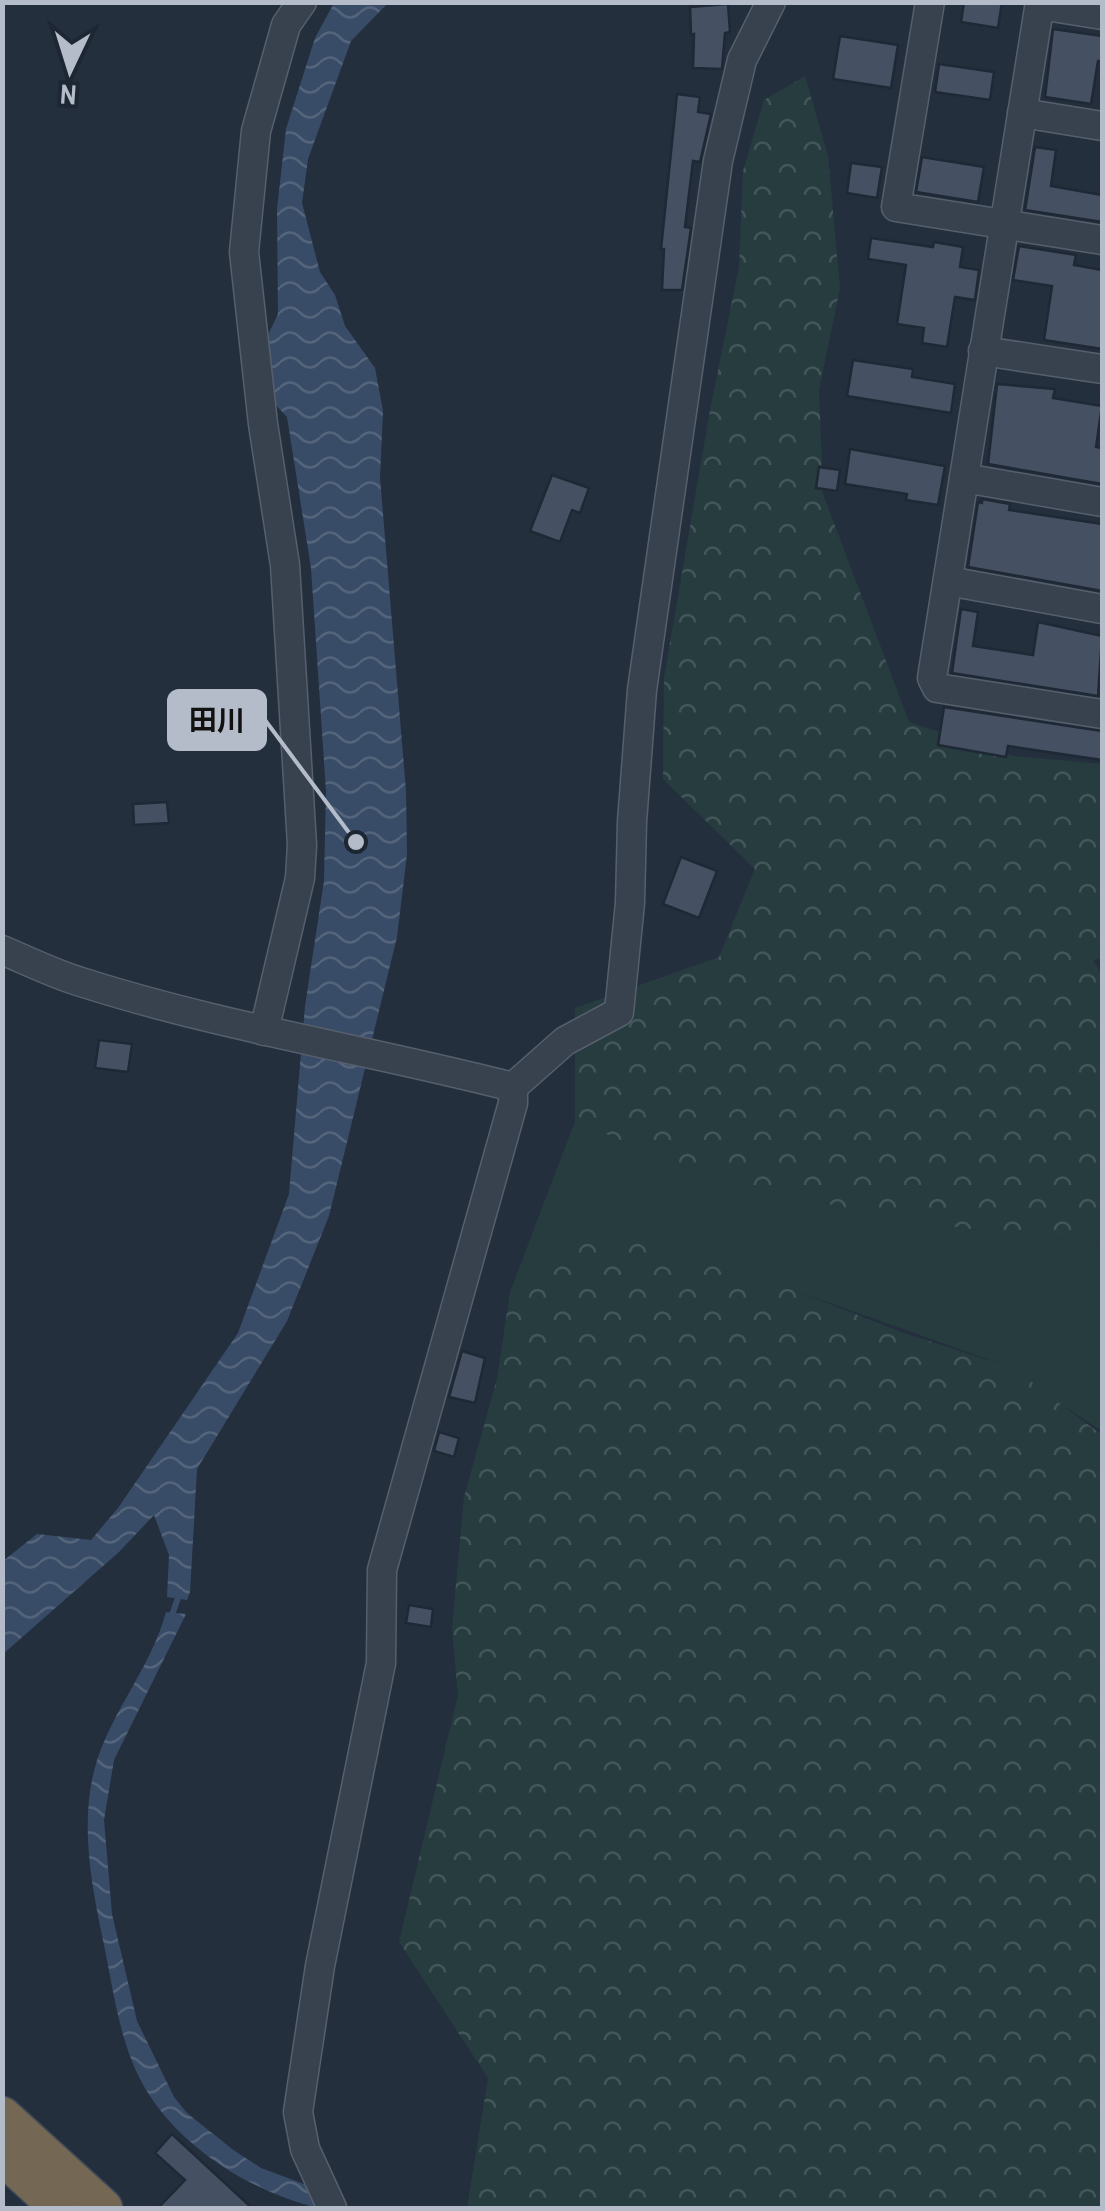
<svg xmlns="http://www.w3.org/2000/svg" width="1105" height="2211" font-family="'Archivo Narrow','Noto Sans JP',sans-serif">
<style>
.green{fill:#263c3f}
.forest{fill:url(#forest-crowns)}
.water{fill:url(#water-waves)}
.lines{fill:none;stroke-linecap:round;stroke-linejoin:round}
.stream{stroke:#394c67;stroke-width:6}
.building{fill:#455162;stroke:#1f2835;stroke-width:2.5}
.minor-casing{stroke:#565f6c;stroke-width:31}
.highway-casing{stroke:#434c59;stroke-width:41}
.minor{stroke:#38414e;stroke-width:28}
.highway{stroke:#746855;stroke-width:38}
.leader{fill:none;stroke:#b4bcc9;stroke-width:4}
.callout-dot{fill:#b4bcc9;stroke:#1d2633;stroke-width:4}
.callout{fill:#b4bcc9;stroke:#b4bcc9;stroke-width:4}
.callout-label{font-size:28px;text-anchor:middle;font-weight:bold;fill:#111}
</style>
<defs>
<pattern id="forest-crowns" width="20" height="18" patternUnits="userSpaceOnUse" patternTransform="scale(2.5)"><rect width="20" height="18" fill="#263c3f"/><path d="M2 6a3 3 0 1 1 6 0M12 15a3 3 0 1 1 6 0" fill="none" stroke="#435659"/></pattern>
<pattern id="water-waves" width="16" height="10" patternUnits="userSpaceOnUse" patternTransform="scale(2.5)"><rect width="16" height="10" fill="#394c67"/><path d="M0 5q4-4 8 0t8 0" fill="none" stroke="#53647b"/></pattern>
</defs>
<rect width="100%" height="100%" fill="#242f3e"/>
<path class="green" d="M575,1121c42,17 85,38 128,51 130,39 264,61 399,71v188l-104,-68 -199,-71 -212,-67 -77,67z"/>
<g class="forest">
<path d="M805,76l23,80 12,132 -21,102 4,104 86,228 104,34 89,8v193l-9,4 9,13v269c-135,-10 -269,-32 -399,-71 -43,-13 -86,-34 -128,-51v-113l144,-51 36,-88 -92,-90 1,-101 46,-268 29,-143 4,-96 21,-71z"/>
<polygon points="587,1224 799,1292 901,1332 1013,1368 1102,1435 1102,2208 467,2208 488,2078 399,1942 458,1695 452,1629 464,1497 497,1379 510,1292"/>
</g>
<g class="water">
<polygon points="334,3 388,3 351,41 308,159 302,203 320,272 335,295 345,326 375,368 383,411 380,478 406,791 407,854 397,937 329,1216 287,1321 197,1469 190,1592 187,1600 167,1597 169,1555 154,1515 119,1552 3,1654 3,1561 37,1534 91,1540 118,1508 238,1333 289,1194 305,1006 324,881 326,791 311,568 287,417 274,403 266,339 278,314 277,209 286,129 315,38"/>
<path d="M166,1612l20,2 -72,146 -10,60 8,94 25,107 37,76 13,16 45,36 29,19 48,18 9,22c-70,-17 -146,-65 -179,-131 -20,-40 -26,-89 -35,-132 -12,-57 -24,-117 -10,-174 15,-58 57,-102 72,-159z"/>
</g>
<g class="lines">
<polyline class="stream" points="171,1618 180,1592"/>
</g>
<g class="building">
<polygon points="964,2 1002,2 998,28 961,22"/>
<polygon points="728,4 730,32 725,33 722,69 693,68 694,34 691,35 690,7"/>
<polygon points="1053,29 1102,36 1102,62 1098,61 1091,104 1045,97"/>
<polygon points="840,36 898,45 891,88 833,79"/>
<polygon points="939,64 994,72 990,100 935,92"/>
<polygon points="677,94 700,97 698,112 711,114 700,162 693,161 685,227 691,228 682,290 662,290 664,249 661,249"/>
<polygon points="1035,147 1056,150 1051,186 1102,195 1102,222 1025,210"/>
<polygon points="922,157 984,167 978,202 916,192"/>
<polygon points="851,163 882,167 877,198 847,193"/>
<polygon points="871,238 933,247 934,242 963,247 960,267 979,270 975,300 955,297 947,347 922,343 924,328 897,324 906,265 868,259"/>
<polygon points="1019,246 1076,255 1074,265 1102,270 1102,349 1044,340 1052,286 1013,280"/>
<polygon points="853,360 913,369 912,377 955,384 951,413 847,396"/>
<polygon points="997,384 1055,389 1053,398 1102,406 1096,447 1102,448 1102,484 988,464"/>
<polygon points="850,449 945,466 938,505 906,500 907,494 845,484"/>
<polygon points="819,467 840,470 837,491 816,488"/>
<polygon points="552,475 589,488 580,513 572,510 560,542 530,531"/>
<polygon points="982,499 1010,504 1009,510 1102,524 1102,591 968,567 978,502 982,503"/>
<polygon points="961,609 978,612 973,646 1033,655 1038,622 1102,636 1098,696 952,673"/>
<polygon points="944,707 1102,731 1102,760 1008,746 1006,757 938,745"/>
<polygon points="167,802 169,823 134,825 133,804"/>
<polygon points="681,857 717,871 699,918 663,904"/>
<polygon points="99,1040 132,1044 128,1072 95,1068"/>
<polygon points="462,1351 485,1358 475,1403 449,1397"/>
<polygon points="439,1432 459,1438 454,1457 434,1451"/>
<polygon points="409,1605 433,1609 431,1627 406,1623"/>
<polygon points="172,2134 252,2208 158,2208 185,2180 155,2153"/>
</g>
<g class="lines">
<defs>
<g id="minor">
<polyline points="930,2 896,207 1102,240"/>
<polyline points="1040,2 932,678 937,688 1102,714"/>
<polyline points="1040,5 1102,15"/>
<polyline points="1022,113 1102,126"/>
<polyline points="983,351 1102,369"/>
<polyline points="964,478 1102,502"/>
<polyline points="948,581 1102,609"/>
<path d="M2,950c26,11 52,24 79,32 141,45 288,68 432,105l52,-46 54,-29 11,-109 2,-81 10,-132 76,-529 24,-101 29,-58"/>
<polyline points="264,1031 300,878 302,845 285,565 263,424 244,252 256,131 286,25 302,2"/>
<polyline points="332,2208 305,2149 298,2112 320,1966 381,1663 382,1570 513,1103 513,1087"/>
</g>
<g id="highway">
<polyline points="2,2116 103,2208"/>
<polyline points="2,2155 60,2208"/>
</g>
</defs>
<use href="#minor" class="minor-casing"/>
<use href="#highway" class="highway-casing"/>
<use href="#minor" class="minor"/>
<use href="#highway" class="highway"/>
</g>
<path class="leader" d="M356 842L265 720"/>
<circle class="callout-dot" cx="356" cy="842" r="10"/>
<rect class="callout" x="169" y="691" width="96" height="58" rx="10"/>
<g class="callout-label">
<text x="217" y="730">田川</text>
</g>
<rect width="1105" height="2211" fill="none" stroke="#b4bcc9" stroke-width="10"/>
<g transform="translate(70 70) rotate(184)" stroke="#1d2633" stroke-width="8" paint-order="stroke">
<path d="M0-8L18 38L0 25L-18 38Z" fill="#b4bcc9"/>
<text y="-15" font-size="28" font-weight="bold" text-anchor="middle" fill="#b4bcc9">N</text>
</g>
</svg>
